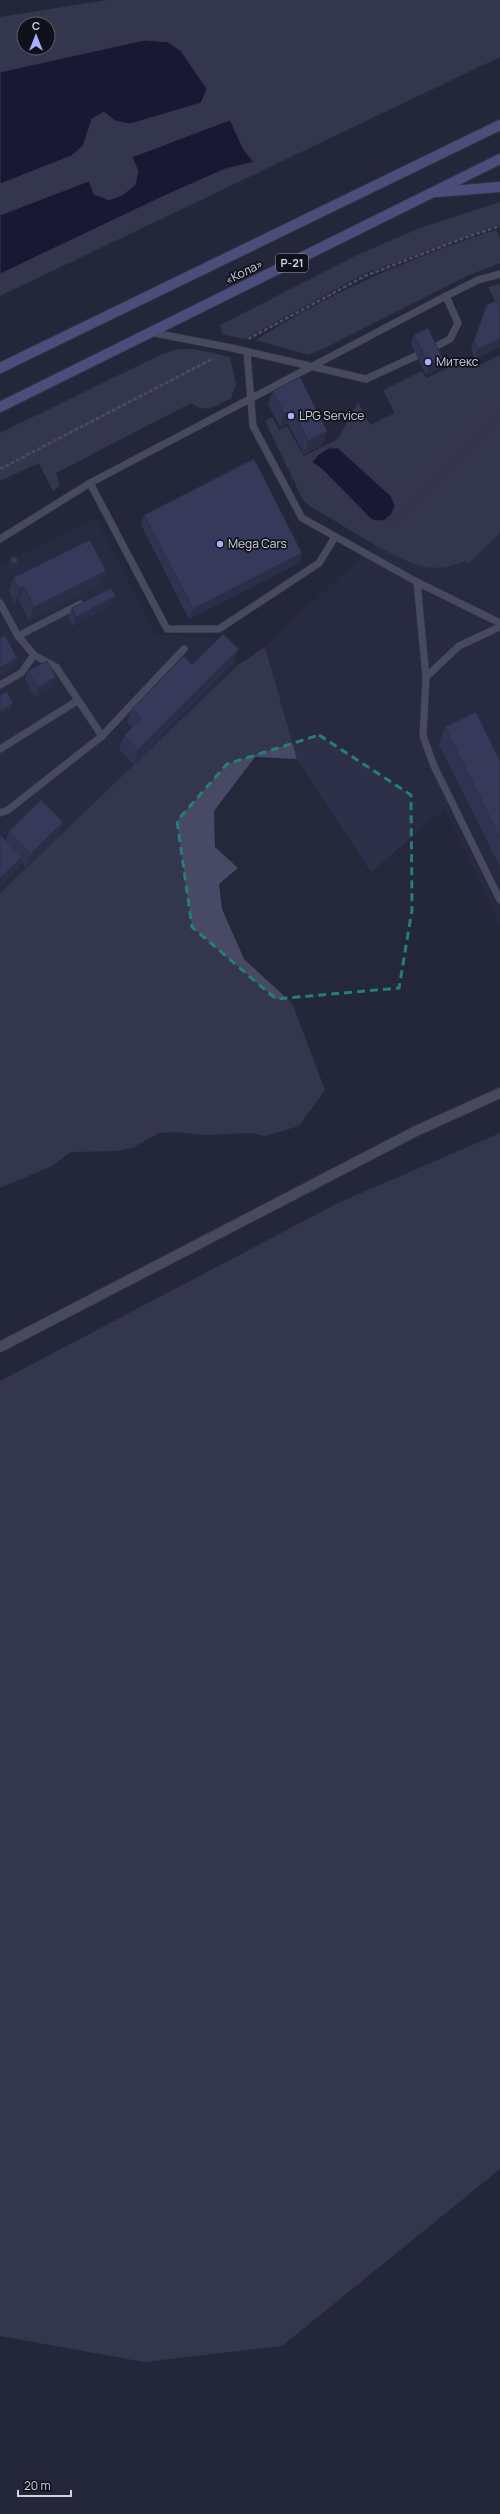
<svg xmlns="http://www.w3.org/2000/svg" width="500" height="2514" font-family="Manrope,sans-serif">
<style>
.built{fill:#2e304a}
.green{fill:#474965;fill-rule:evenodd}
.water{fill:#0b062e;stroke:#464463}
.lines{fill:none;stroke-linecap:round;stroke-linejoin:round}
.stream{stroke:#464463;stroke-width:5.5}
.lane-casing{stroke:#414253;stroke-width:8}
.street-casing{stroke:#414253;stroke-width:12}
.primary-casing{stroke:#414253;stroke-width:12}
.path{stroke:#797b8c;stroke-width:2.5;stroke-dasharray:4 2;stroke-linecap:butt}
.lane{stroke:#72758d;stroke-width:7}
.street{stroke:#72758d;stroke-width:10}
.primary{stroke:#7b7ec9;stroke-width:10}
.wall{fill:#42456d}
.shaded-wall{fill:#363859}
.building{fill:#4d507f;stroke:#363859}
.marked{fill:none;stroke:#227f79;stroke-width:3;stroke-dasharray:8 5;stroke-linejoin:round}
.poi-dot{fill:#aab0fc;stroke:#10111a;stroke-width:1.5}
.labels{text-anchor:middle;stroke-width:3.5;stroke-linejoin:round;paint-order:stroke}
.shield{fill:#10111a;stroke:#9799a5;stroke-width:1}
.shield-label{font-size:11px;font-weight:bold;fill:#d1d3e0}
.street-label{font-size:12px;fill:#d1d3e0;stroke:#10111a}
.poi-label{font-size:12px;fill:#d1d3e0;stroke:#10111a;text-anchor:start}
</style>
<rect width="100%" height="100%" fill="#25273b"/>
<g class="built">
<polygon points="500,427 500,924 445,808 371,872 297,759 265,647"/>
<polygon points="96,518 155,635 210,637 238,665 0,893 0,565"/>
</g>
<g class="green">
<path d="M107,0h393v57l-500,239v-279zM24,24h24v24h-24z"/>
<polygon points="500,202 500,224 364,274 244,339 222,334 220,325 357,255 420,228"/>
<path d="M496,230l4,8v25l-33,13 -140,71 -18,8 -53,-15c75,-48 156,-83 240,-110z"/>
<polygon points="500,284 500,311 488,287"/>
<path d="M179,349h15l36,8 6,27 -5,14c-14,7 -26,17 -40,5l-135,70 4,12 -7,6 -14,-28 -39,18v-48l162,-79z"/>
<path d="M500,355v178l-32,31 -3,-3c-12,5 -25,8 -39,6 -26,-3 -89,-46 -115,-60l-8,-7 -38,-79 7,-4 7,13 8,-4 17,30 34,-17 20,-37 12,23 25,-12 -12,-23 39,-19 4,7 43,-20 5,10zM312,461l83,45 -61,-24 -11,-12z"/>
<polygon points="265,647 297,759 255,757 214,811 215,847 238,868 219,884 222,909 244,959 292,1003 325,1090 299,1126 265,1136 251,1133 205,1135 175,1132 159,1133 132,1148 117,1151 71,1152 52,1166 0,1188 0,893 238,665"/>
<polygon points="500,1133 500,2169 282,2346 144,2362 0,2336 0,1381 338,1203"/>
</g>
<g class="water">
<polygon points="145,40 168,42 181,51 207,89 201,103 130,124 115,121 104,112 92,119 83,146 71,156 0,184 0,72"/>
<polygon points="230,120 244,150 254,162 225,169 164,196 0,274 0,215 89,181 94,194 109,200 122,195 135,185 138,171 132,157"/>
<polygon points="329,448 338,448 391,496 395,506 389,519 381,521 372,520 323,470 312,462 319,454"/>
</g>
<g class="lines">
<polyline class="stream" points="389,519 392,522 500,413"/>
<defs>
<g id="lane">
<polyline points="154,333 232,348 366,379 416,356"/>
<polyline points="431,349 450,339 458,323 446,296"/>
<polyline points="247,352 253,426 302,518 417,582 500,623"/>
<polyline points="90,483 167,629 219,629 319,563 335,537"/>
<polyline points="0,539 90,483 446,296 478,280 500,274"/>
<polyline points="417,582 426,677"/>
<polyline points="0,603 18,636 34,655 56,667 102,736"/>
<polyline points="500,627 459,646 426,677 423,736 434,766 500,900"/>
<polyline points="18,636 80,604"/>
<polyline points="0,685 21,673 34,655"/>
<polyline points="0,749 77,701"/>
<polyline points="0,813 8,810 102,736 184,649"/>
</g>
<polyline id="street" points="0,1347 416,1131 500,1093"/>
<g id="primary">
<polyline points="437,192 500,187"/>
<polyline points="0,368 500,125"/>
<polyline points="0,407 500,159"/>
</g>
</defs>
<use href="#lane" class="lane-casing"/>
<use href="#street" class="street-casing"/>
<use href="#primary" class="primary-casing"/>
<g class="path">
<polyline points="248,339 365,276 461,239 500,226"/>
<polyline points="0,469 214,358"/>
</g>
<use href="#lane" class="lane"/>
<use href="#street" class="street"/>
<use href="#primary" class="primary"/>
</g>
<g class="wall">
<polygon points="487,305 500,307 500,347 475,359 471,349"/>
<polygon points="414,335 440,368 426,375 411,344"/>
<polygon points="273,391 327,431 322,445 304,454 288,423 280,427 268,404"/>
<polygon points="144,515 302,553 299,563 189,619 141,525"/>
<polygon points="11,557 17,563 15,568 9,568 10,562"/>
<polygon points="106,571 101,584 29,620 19,600 14,603 9,591 13,578"/>
<polygon points="116,596 112,605 73,626 68,617 72,608"/>
<polygon points="234,662 134,764 119,749 124,736 132,727 127,722 132,709 192,665"/>
<polygon points="28,671 53,687 35,697 25,680"/>
<polygon points="445,727 500,761 500,867 439,744"/>
<polygon points="9,831 59,836 26,867 21,861 17,870 0,887 0,835 5,841"/>
</g>
<g class="shaded-wall">
<polygon points="500,339 500,347 475,359 478,349"/>
<polygon points="443,359 440,368 426,375 429,365"/>
<polygon points="293,410 288,423 280,427 284,414"/>
<polygon points="327,431 322,445 304,454 308,441"/>
<polygon points="302,553 299,563 189,619 193,609"/>
<polygon points="11,563 17,563 15,568 9,568"/>
<polygon points="106,571 101,584 29,620 34,607"/>
<polygon points="24,587 19,600 14,603 19,589"/>
<polygon points="116,596 112,605 73,626 76,617"/>
<polygon points="239,649 234,662 134,764 138,750"/>
<polygon points="17,658 14,667 0,675 0,668"/>
<polygon points="56,677 53,687 35,697 38,688"/>
<polygon points="13,704 11,709 0,715 0,711"/>
<polygon points="63,822 59,836 26,867 31,854"/>
<polygon points="22,857 17,870 0,887 0,878"/>
</g>
<g class="building">
<polygon points="496,301 500,307 500,339 478,349 474,340 487,305"/>
<polygon points="428,328 443,359 429,365 414,335"/>
<polygon points="300,377 327,431 308,441 293,410 284,414 273,391"/>
<polygon points="254,459 302,553 193,609 144,515"/>
<polygon points="90,540 106,571 34,607 24,587 19,589 13,578"/>
<rect x="11" y="557" width="6" height="6"/>
<polygon points="111,588 116,596 76,617 72,608"/>
<polygon points="223,634 239,649 138,750 124,736 141,718 132,709 184,656 192,665"/>
<polygon points="5,635 17,658 0,668 0,638"/>
<polygon points="47,661 56,677 38,688 28,671"/>
<polygon points="7,692 13,704 0,711 0,695"/>
<polygon points="476,712 500,761 500,838 445,727"/>
<polygon points="41,800 63,822 31,854 9,831"/>
<polygon points="0,835 22,857 0,878"/>
</g>
<path d="M0 0H500V2514H0ZM319,735l92,60 1,115 -13,78 -123,11 -84,-72 -15,-106 50,-57z" fill="#25273b" fill-opacity=".55" fill-rule="evenodd"/>
<path class="marked" d="M319,735l92,60 1,115 -13,78 -123,11 -84,-72 -15,-106 50,-57z"/>
<g class="poi-dot">
<circle cx="428" cy="362" r="4"/>
<circle cx="291" cy="416" r="4"/>
<circle cx="220" cy="544" r="4"/>
</g>
<g class="labels">
<rect class="shield" x="276" y="254" width="32" height="18" rx="3"/>
<g class="shield-label">
<text x="292" y="267">Р-21</text>
</g>
<g class="street-label">
<text transform="translate(244 272) rotate(-27)" y="4">«Кола»</text>
</g>
<g class="poi-label">
<text x="436" y="366">Митекс</text>
<text x="299" y="420">LPG Service</text>
<text x="228" y="548">Mega Cars</text>
</g>
</g>
<g transform="translate(36 36)"><circle r="19" fill="#10111a" stroke="#5d5f69"/>
<path d="M0-3L7 15L0 10L-7 15Z" fill="#aab0fc"/>
<text y="-6" font-size="11" font-weight="bold" text-anchor="middle" fill="#d1d3e0">С</text>
</g>
<path d="M18 2490v6h53v-6" fill="none" stroke="#d1d3e0" stroke-width="2"/>
<text x="24" y="2490" font-size="12" fill="#d1d3e0" stroke="#10111a" stroke-width="3" paint-order="stroke">20 m</text>
</svg>
